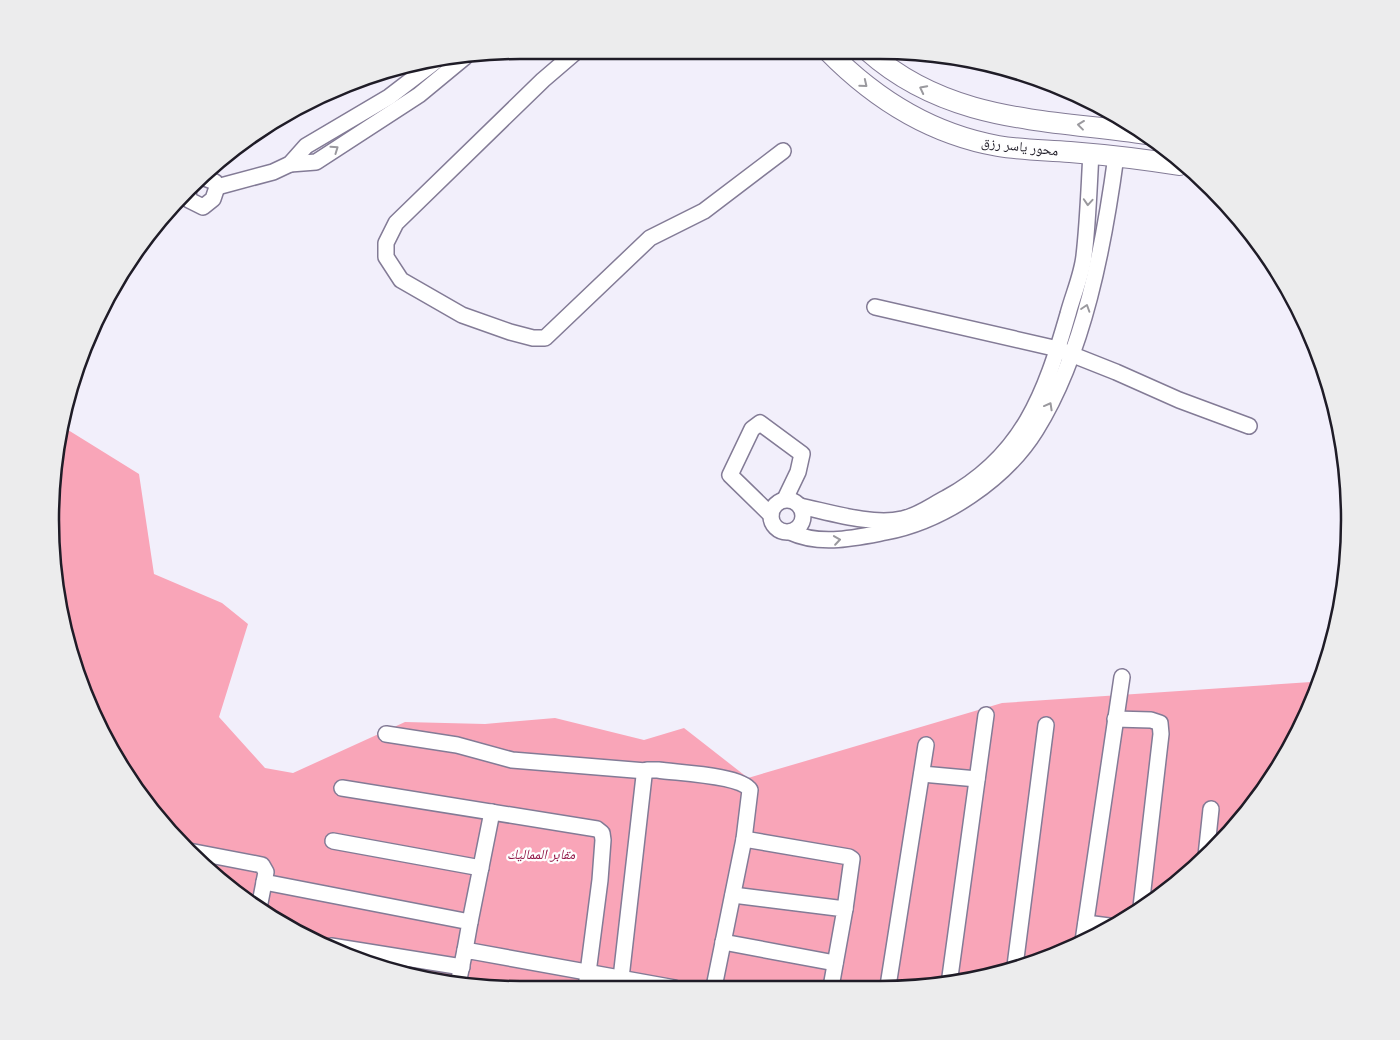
<svg xmlns="http://www.w3.org/2000/svg" width="1400" height="1040" font-family="'Playfair Display','Noto Naskh Arabic',serif">
<style>
.green{fill:#f9a5b8}
.lines{fill:none;stroke-linecap:round;stroke-linejoin:round}
.minor-casing{stroke:#837b96;stroke-width:18}
.major-casing{stroke:#837b96;stroke-width:22}
.minor{stroke:#fff;stroke-width:15}
.major{stroke:#fff;stroke-width:20}
.oneway{stroke:#9a999e}
.labels{text-anchor:middle;stroke-width:4.5;stroke-linejoin:round;paint-order:stroke}
.street-label{font-size:14px;fill:#1f1c27;stroke:#fefefe}
.park-label{font-size:14px;font-style:italic;fill:#901344;stroke:#fefefe}
.rim{fill:none;stroke:#1f1c27;stroke-width:2.5}
</style>
<rect width="100%" height="100%" fill="#f2effb"/>
<polygon class="green" points="60,425 139,474 154,574 222,603 248,624 219,717 265,768 293,773 405,722 485,724 555,718 644,740 684,728 748,778 1002,703 1311,682 1287,755 1233,830 1166,893 1060,954 942,986 489,989 398,974 285,927 210,874 147,806 86,700 51,551"/>
<g class="lines">
<defs>
<g id="minor">
<polyline points="578,50 543,80 396,223 386,243 386,257 401,280 462,315 510,332 533,338 545,338 650,238 704,211 783,151"/>
<polyline points="290,164 316,162 419,95 465,57"/>
<polyline points="202,177 215,182 217,187"/>
<polyline points="217,187 273,172 290,164 306,146 389,97 436,61"/>
<polyline points="188,188 189,200 203,207 213,199 217,187"/>
<polyline points="875,307 1058,349 1116,372 1179,400 1249,426"/>
<circle cx="787" cy="516" r="16"/>
<path d="M800,506c29,6 73,20 102,13 16,-3 30,-14 44,-21 77,-42 99,-104 122,-184 5,-19 14,-39 16,-58 4,-34 5,-69 7,-103"/>
<polyline points="771,515 730,475 752,429 760,423 802,454 798,472 785,499"/>
<path d="M790,532c30,14 64,6 96,0 57,-11 119,-52 150,-102 48,-77 68,-185 80,-274"/>
<polyline points="1115,719 1151,720 1160,723 1161,734 1141,907"/>
<polyline points="386,734 457,745 512,760 646,771"/>
<polyline points="922,774 977,779"/>
<polyline points="342,788 597,829 602,833 603,840 600,880 586,988"/>
<polyline points="744,839 849,857 852,859 845,909"/>
<polyline points="333,841 481,868"/>
<polyline points="189,851 262,865 266,872 259,908"/>
<polyline points="1206,856 1211,809"/>
<polyline points="264,882 470,922 465,950"/>
<polyline points="733,895 845,909 831,987"/>
<polyline points="470,922 492,812"/>
<polyline points="1086,923 1109,926"/>
<polyline points="1083,941 1122,677"/>
<polyline points="723,942 835,963"/>
<polyline points="331,946 462,967"/>
<polyline points="1015,966 1046,725"/>
<path d="M621,978l23,-202 3,-6h11c19,3 83,5 92,20l-6,49 -30,148"/>
<polyline points="458,984 465,950 675,988"/>
<polyline points="949,984 986,715"/>
<polyline points="888,986 926,745"/>
</g>
<g id="major">
<path d="M828,51c47,48 103,83 170,95 24,4 48,4 72,6 37,3 73,7 109,13"/>
<path d="M868,51c81,72 178,68 279,83"/>
</g>
</defs>
<use href="#minor" class="minor-casing"/>
<use href="#major" class="major-casing"/>
<use href="#minor" class="minor"/>
<use href="#major" class="major"/>
</g>
<defs><path id="oneway-chevron" d="M-2-3.5L2.5 0L-2 3.5" fill="none" stroke-width="1.6" stroke-linecap="round" stroke-linejoin="round" transform="scale(1.25)"/></defs>
<g class="oneway">
<use href="#oneway-chevron" transform="translate(864 84) rotate(39)"/>
<use href="#oneway-chevron" transform="translate(923 89) rotate(-153)"/>
<use href="#oneway-chevron" transform="translate(1081 125) rotate(-173)"/>
<use href="#oneway-chevron" transform="translate(335 149) rotate(-35)"/>
<use href="#oneway-chevron" transform="translate(1088 202) rotate(94)"/>
<use href="#oneway-chevron" transform="translate(1086 308) rotate(-72)"/>
<use href="#oneway-chevron" transform="translate(1049 406) rotate(-61)"/>
<use href="#oneway-chevron" transform="translate(837 540) rotate(-8)"/>
</g>
<g class="labels">
<g class="street-label">
<text transform="translate(1020 146) rotate(7)" y="5">محور ياسر رزق</text>
</g>
<g class="park-label">
<text x="541" y="859">مقابر المماليك</text>
</g>
</g>
<path d="M0 0H1400V1040H0ZM520 59H880A461 461 0 0 1 1341 520V520A461 461 0 0 1 880 981H520A461 461 0 0 1 59 520V520A461 461 0 0 1 520 59Z" fill="#ececed" fill-rule="evenodd"/>
<path class="rim" d="M520 59H880A461 461 0 0 1 1341 520V520A461 461 0 0 1 880 981H520A461 461 0 0 1 59 520V520A461 461 0 0 1 520 59Z"/>
</svg>
